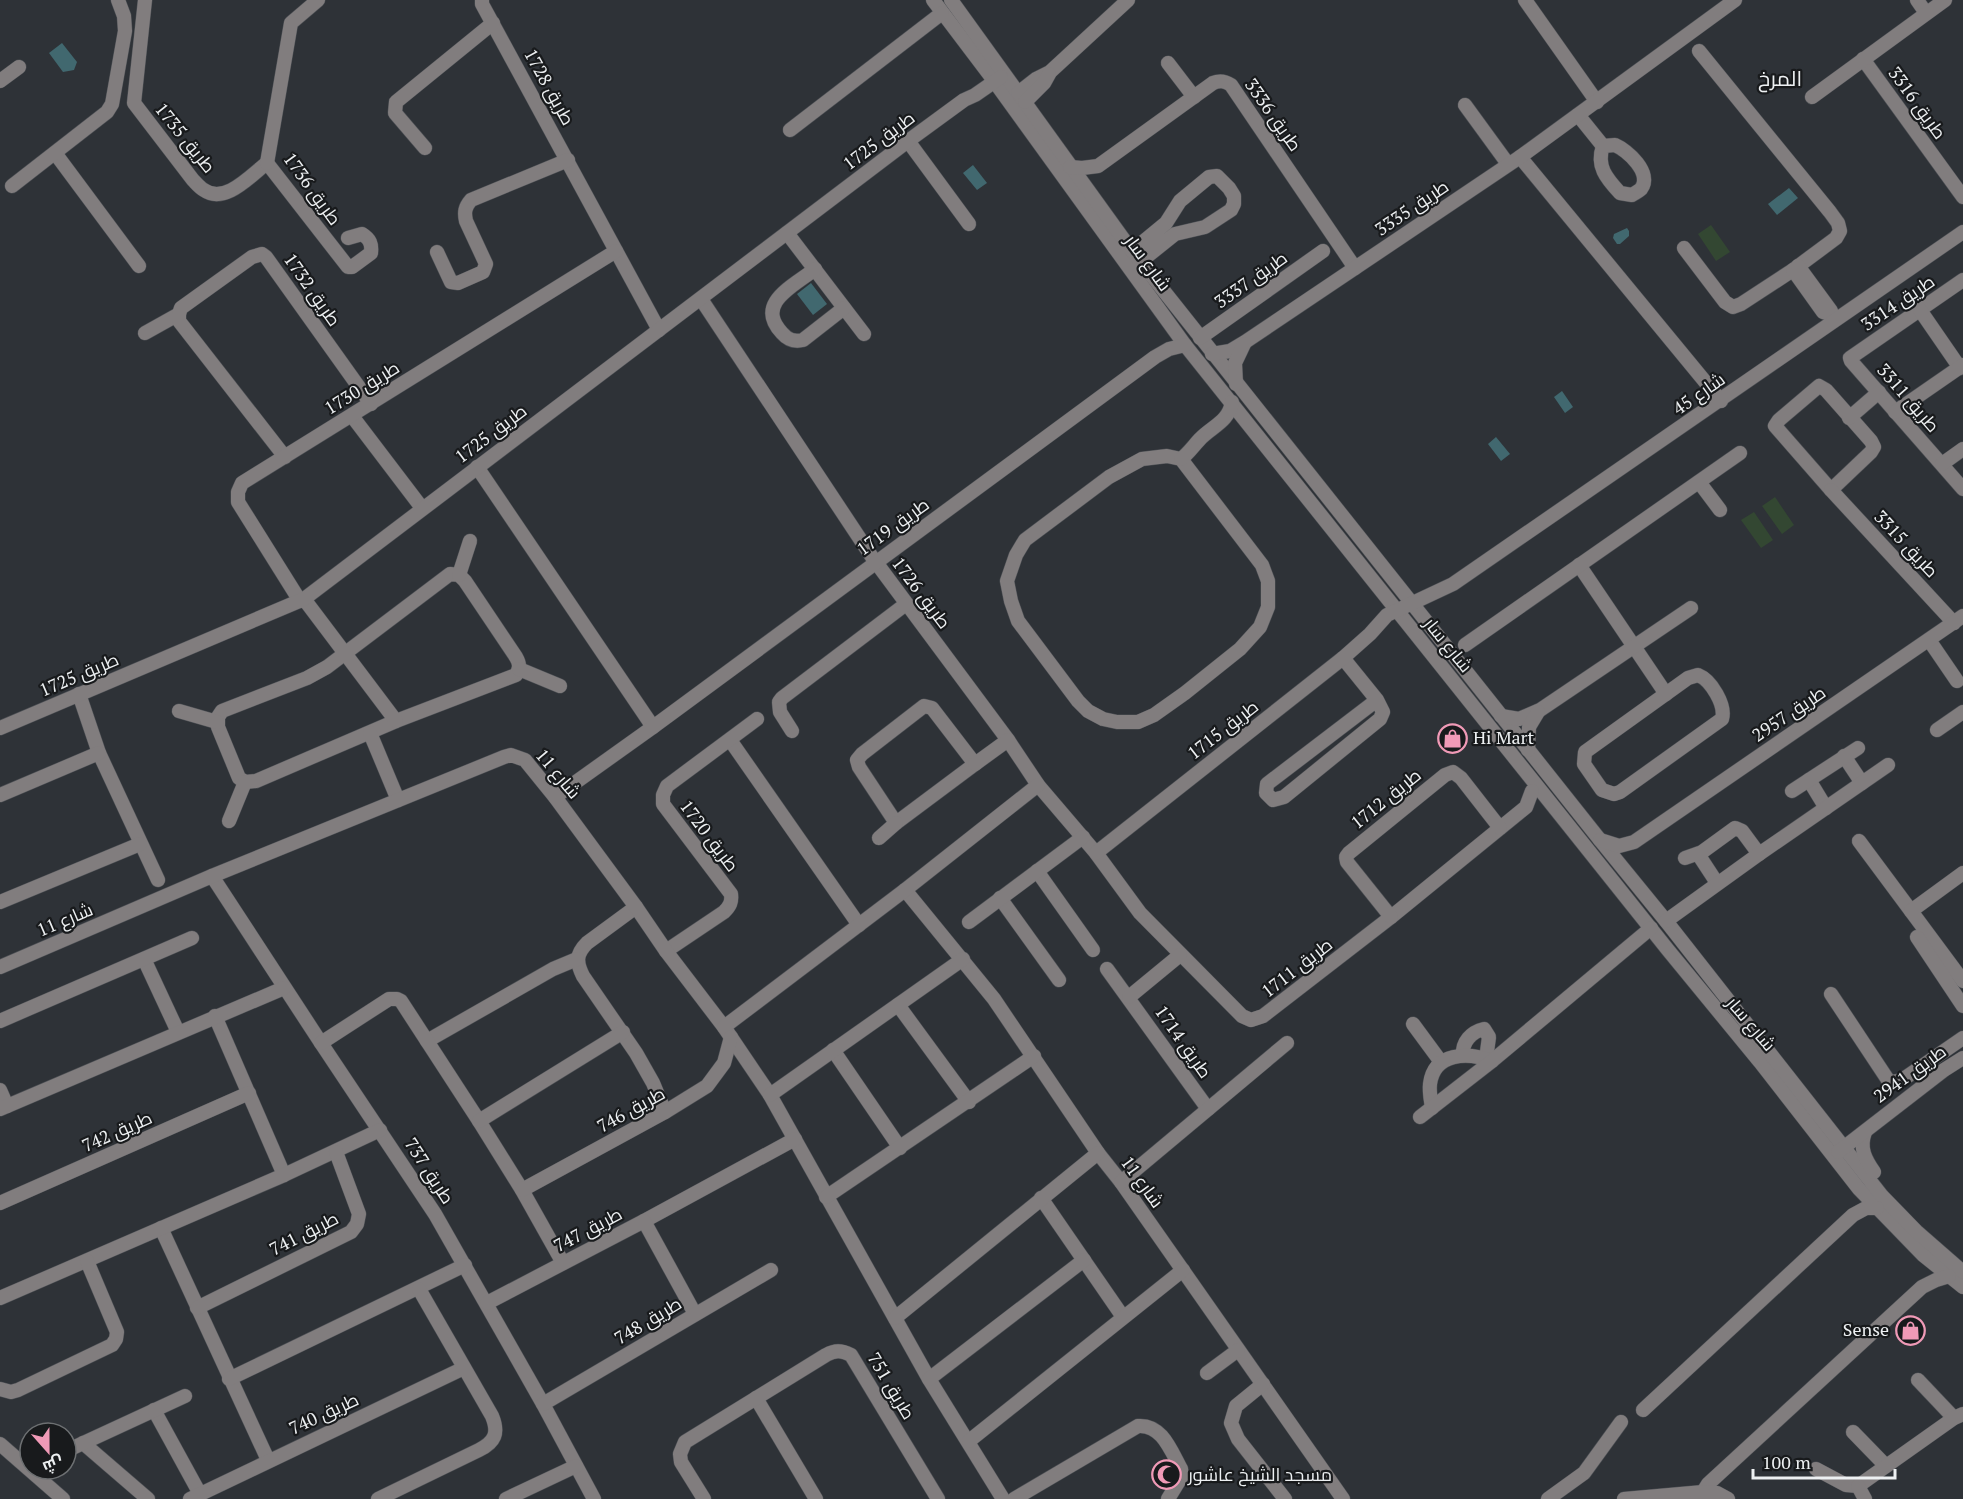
<svg xmlns="http://www.w3.org/2000/svg" width="1963" height="1499" font-family="'PT Serif',Cairo,serif">
<style>
.green{fill:#334732}
.water{fill:#41686f}
.lines{fill:none;stroke-linecap:round;stroke-linejoin:round}
.minor-casing{stroke:#4d5055;stroke-width:15}
.minor{stroke:#817d7e;stroke-width:14}
.labels{text-anchor:middle;stroke-width:4.5;stroke-linejoin:round;paint-order:stroke}
.street-label{font-size:18px;fill:#edf0f2;stroke:#181a1c}
.poi-label{font-size:18px;fill:#edf0f2;stroke:#181a1c;text-anchor:start}
.quarter-label{font-size:21px;fill:#edf0f2;stroke:#181a1c}
</style>
<rect width="100%" height="100%" fill="#2e3237"/>
<g class="green">
<polygon points="1711,225 1730,252 1716,261 1698,234"/>
<polygon points="1775,497 1794,525 1782,534 1762,506"/>
<polygon points="1754,512 1773,540 1761,548 1741,520"/>
</g>
<g class="water">
<polygon points="62,43 77,62 74,70 63,72 49,53"/>
<polygon points="973,165 987,183 977,190 963,173"/>
<polygon points="1789,188 1798,198 1777,215 1768,204"/>
<polygon points="1627,228 1629,231 1629,236 1620,244 1617,244 1613,238 1614,234"/>
<polygon points="811,283 827,304 813,315 797,294"/>
<polygon points="1562,391 1573,407 1565,413 1554,397"/>
<polygon points="1496,437 1510,454 1501,461 1488,444"/>
</g>
<g class="lines">
<defs>
<g id="minor">
<path d="M145,0l-11,103 59,77c3,3 7,8 11,10 21,15 47,-15 63,-27"/>
<polyline points="482,0 482,4 659,330"/>
<polyline points="933,0 989,74 1185,345 1668,950 1760,1062 1859,1189 1923,1255 1963,1287"/>
<polyline points="951,0 1132,251 1600,840 1666,921 1882,1196 1916,1231 1963,1272"/>
<polyline points="1525,0 1597,102"/>
<polyline points="1917,0 1926,13"/>
<polyline points="1863,59 1963,197"/>
<polyline points="1168,63 1194,97"/>
<polyline points="0,81 19,67"/>
<polyline points="1018,93 1036,79 1050,72 1128,0"/>
<polyline points="1812,97 1945,0"/>
<polyline points="1025,102 1044,83 1049,74"/>
<polyline points="1465,105 1508,164"/>
<polyline points="1578,115 1603,146"/>
<polyline points="790,130 942,13"/>
<polyline points="908,141 969,224"/>
<path d="M1615,145c12,5 38,28 26,44 -2,2 -6,4 -9,6l-12,-2c-14,-15 -24,-27 -17,-47z"/>
<polyline points="425,148 395,113 396,102 493,23"/>
<polyline points="55,153 139,266"/>
<polyline points="1520,157 1721,401"/>
<path d="M267,163l81,104h4l19,-14c1,-9 -1,-14 -9,-19l-14,4"/>
<polyline points="267,163 291,23 318,0"/>
<path d="M1070,167l12,1 16,-2 115,-83c7,-3 12,-2 18,2l124,183"/>
<polyline points="12,186 107,112 112,104 125,31 124,16 118,0"/>
<polyline points="787,233 864,334"/>
<polyline points="1684,248 1725,302 1733,307 1741,304 1793,270 1836,238 1840,231 1838,223 1830,212 1699,51"/>
<polyline points="1132,251 1166,223 1180,201 1209,177 1217,176 1229,188 1234,196 1234,204 1231,210 1205,227 1175,234 1140,262"/>
<path d="M437,252l14,30 7,1 25,-11 3,-8 -20,-43c-2,-9 -1,-14 5,-21l97,-40"/>
<path d="M815,269c-21,17 -61,34 -33,64 6,7 12,9 21,7l41,-32"/>
<polyline points="1793,270 1823,312 1830,314 1831,311 1798,266"/>
<polyline points="1963,280 1850,358 1851,361 1963,489"/>
<polyline points="701,299 872,557 1008,740 1038,785 1096,853 1140,913 1242,1016 1251,1020 1263,1016 1391,917 1526,807 1532,791"/>
<polyline points="1920,310 1960,368"/>
<polyline points="145,333 179,314"/>
<polyline points="1200,338 1323,251"/>
<polyline points="1212,354 1230,351 1245,342 1520,157 1735,0"/>
<polyline points="1236,384 1235,363 1244,344"/>
<polygon points="1819,386 1826,390 1871,441 1874,447 1871,452 1831,490 1775,426 1779,420"/>
<polyline points="1895,412 1963,365"/>
<polyline points="352,416 422,508"/>
<polyline points="1849,418 1879,392"/>
<polygon points="1167,456 1181,459 1262,565 1268,581 1268,607 1260,627 1240,649 1185,693 1154,715 1138,722 1117,722 1103,719 1088,711 1078,701 1018,621 1011,601 1007,581 1016,555 1025,540 1109,477 1142,459"/>
<polyline points="285,457 179,321 179,314 181,308 252,257 262,254 266,257 371,404"/>
<path d="M1181,459c8,-6 13,-14 20,-21 12,-12 28,-17 31,-36"/>
<polyline points="1942,464 1963,449"/>
<polyline points="477,467 653,727"/>
<polyline points="1699,482 1720,510"/>
<polyline points="1831,490 1954,623"/>
<polyline points="1579,565 1666,694"/>
<path d="M450,574l9,1 6,6 51,76c4,7 4,11 0,18l-120,46 -140,60 -11,1 -6,-4 -21,-51v-10l4,-6 85,-33 20,-11z"/>
<polyline points="459,575 470,541"/>
<polyline points="304,599 396,721"/>
<polyline points="300,601 238,502 238,492 242,483 616,251"/>
<polyline points="1929,640 1957,681"/>
<polyline points="1465,645 1740,453"/>
<polyline points="1343,658 1377,700 1383,712 1380,719 1284,797 1273,800 1266,793 1267,784 1377,700"/>
<polyline points="519,669 560,686"/>
<path d="M1698,675c13,5 28,30 24,44l-102,73 -6,2 -12,-4 -18,-26 1,-12 103,-74z"/>
<polyline points="79,694 99,753 158,880"/>
<polygon points="924,706 932,708 975,764 896,823 859,767 857,760 862,754"/>
<polyline points="179,711 217,722"/>
<polyline points="1501,716 1519,719 1540,710 1691,608"/>
<polyline points="0,728 304,599 908,141 964,100 975,95 1001,77"/>
<polyline points="1937,730 1963,712"/>
<polyline points="792,731 780,712 779,702 782,698 906,604"/>
<polyline points="370,733 398,800"/>
<polyline points="730,740 859,925"/>
<polyline points="1528,750 1529,727 1538,712"/>
<polyline points="1844,756 1862,783"/>
<polyline points="975,764 1008,740"/>
<polyline points="1809,780 1826,808"/>
<polyline points="1792,791 1858,748"/>
<polyline points="0,795 99,753"/>
<polyline points="555,797 653,727 1155,357 1169,349 1185,345"/>
<polyline points="229,821 245,782"/>
<polyline points="879,838 896,823"/>
<polyline points="1600,840 1619,846 1634,842 1963,616"/>
<polyline points="1859,841 1911,911"/>
<polyline points="1096,853 1343,658 1370,634 1387,615 1453,584 1963,232"/>
<polyline points="1698,854 1717,883"/>
<polyline points="1685,858 1702,852 1735,828 1742,831 1759,854"/>
<polyline points="1037,871 1093,950"/>
<polyline points="1963,873 1911,911 1963,981"/>
<polyline points="212,876 321,1043 435,1214 543,1404 594,1499"/>
<polyline points="905,890 994,999 1098,1153 1121,1182 1343,1499"/>
<polyline points="1000,898 1059,980"/>
<polyline points="0,902 140,844"/>
<path d="M636,907l-49,36c-11,11 -11,19 -4,33l53,77 17,30 12,29"/>
<polyline points="1391,917 1347,862 1346,857 1349,853 1445,775 1453,772 1461,778 1500,828"/>
<polyline points="1666,921 1759,854 1888,765"/>
<polyline points="969,922 1083,837"/>
<polyline points="1917,937 1963,1006"/>
<path d="M666,951l58,-39c6,-6 8,-10 7,-18l-68,-90v-9l4,-9 90,-67"/>
<polyline points="144,959 178,1032"/>
<polyline points="0,967 212,876 504,757 511,755 525,760 555,797 636,907 666,951 724,1027 770,1095 929,1379 1003,1499"/>
<polyline points="1107,969 1208,1109"/>
<polyline points="1831,994 1888,1080 1892,1082 1902,1080 1963,1038"/>
<polyline points="1129,997 1180,955"/>
<polyline points="898,1005 969,1102"/>
<polyline points="215,1016 284,1175"/>
<polyline points="0,1021 192,938"/>
<polyline points="1413,1024 1441,1062"/>
<polyline points="724,1027 905,890 1038,785"/>
<polyline points="427,1041 553,969 577,959"/>
<polyline points="321,1043 389,999 397,999 401,1001 479,1121 522,1190 563,1263"/>
<polyline points="833,1050 900,1148"/>
<path d="M1463,1055c-1,-13 8,-23 21,-26l5,8 -3,22"/>
<polyline points="0,1090 7,1106"/>
<polyline points="770,1095 963,959"/>
<path d="M1432,1108c-1,-7 -3,-16 -2,-24 4,-32 38,-32 62,-23"/>
<polyline points="0,1109 284,988"/>
<polyline points="1420,1117 1492,1061 1651,928"/>
<polyline points="479,1121 623,1032"/>
<path d="M1865,1132c-6,16 0,27 9,40"/>
<polyline points="1838,1152 1944,1070 1963,1058"/>
<polyline points="1121,1182 1287,1043"/>
<polyline points="522,1190 665,1112 707,1086 724,1063 731,1037"/>
<polyline points="826,1197 1034,1056"/>
<polyline points="1041,1198 1123,1317"/>
<polyline points="0,1203 249,1093"/>
<polyline points="644,1221 795,1139"/>
<polyline points="161,1228 268,1460"/>
<polyline points="0,1298 284,1175 380,1130"/>
<polyline points="487,1303 644,1221 695,1314"/>
<polyline points="197,1308 351,1232 357,1224 359,1214 336,1152"/>
<polyline points="895,1318 1098,1153"/>
<polyline points="1207,1373 1238,1350"/>
<polyline points="229,1379 465,1265"/>
<polyline points="929,1379 1084,1260"/>
<polyline points="1918,1380 1954,1418"/>
<polyline points="1263,1384 1236,1406 1231,1423 1238,1439 1285,1499"/>
<polyline points="0,1389 11,1392 18,1390 112,1345 116,1339 117,1332 87,1261"/>
<polyline points="756,1398 816,1499"/>
<polyline points="543,1404 771,1270"/>
<polyline points="154,1410 200,1494"/>
<polyline points="1643,1410 1853,1215 1866,1208 1877,1208"/>
<polyline points="1853,1432 1886,1466"/>
<polyline points="969,1441 1183,1270"/>
<polyline points="83,1443 148,1499"/>
<polyline points="0,1444 63,1499"/>
<polyline points="66,1451 185,1396"/>
<polyline points="1816,1469 1846,1485 1858,1486 1954,1418 1963,1414"/>
<polyline points="1858,1486 1865,1499"/>
<polyline points="1703,1492 1708,1484 1922,1287 1936,1280 1949,1276"/>
<polyline points="190,1499 464,1368"/>
<path d="M378,1499l101,-49c16,-8 20,-17 13,-34l-73,-127"/>
<polyline points="506,1499 576,1466"/>
<path d="M704,1499l-23,-37 -1,-8 5,-12 141,-87c9,-5 15,-5 25,0l87,144"/>
<path d="M1014,1499l124,-73c24,-2 33,25 43,43l1,7 -14,23"/>
<polyline points="1548,1499 1584,1473 1621,1422"/>
<polyline points="1624,1499 1703,1492 1717,1493 1728,1499"/>
</g>
</defs>
<use href="#minor" class="minor-casing"/>
<use href="#minor" class="minor"/>
</g>
<defs>
<symbol id="shop-ring" viewBox="-11 -11 22 22"><circle r="9.5" fill="#181a1c" stroke="#f09ab7" stroke-width="1.5"/><path d="M-5-2.5h2.3a2.7 3.5 0 0 1 5.4 0H5L5.5 6h-11ZM-1.5-2.5h3a1.5 2.3 0 0 0-3 0Z" fill="#f09ab7"/></symbol>
<symbol id="mosque-ring" viewBox="-11 -11 22 22"><circle r="9.5" fill="#181a1c" stroke="#f09ab7" stroke-width="1.5"/><path d="M3.5-4.9A6 6 0 1 0 3.5 4.9A5 5 0 1 1 3.5-4.9Z" fill="#f09ab7"/></symbol>
</defs>
<g fill-rule="evenodd">
<use href="#shop-ring" x="1436" y="722" width="33" height="33"/>
<use href="#shop-ring" x="1894" y="1314" width="33" height="33"/>
<use href="#mosque-ring" x="1150" y="1458" width="33" height="33"/>
</g>
<g class="labels">
<g class="street-label">
<text transform="translate(549 87) rotate(61)" y="6">طريق 1728</text>
<text transform="translate(1917 103) rotate(54)" y="6">طريق 3316</text>
<text transform="translate(1273 115) rotate(55)" y="6">طريق 3336</text>
<text transform="translate(185 138) rotate(51)" y="6">طريق 1735</text>
<text transform="translate(879 141) rotate(-37)" y="6">طريق 1725</text>
<text transform="translate(312 189) rotate(54)" y="6">طريق 1736</text>
<text transform="translate(1412 208) rotate(-34)" y="6">طريق 3335</text>
<text transform="translate(1148 263) rotate(54)" y="6">شارع سار</text>
<text transform="translate(1251 280) rotate(-35)" y="6">طريق 3337</text>
<text transform="translate(312 290) rotate(55)" y="6">طريق 1732</text>
<text transform="translate(1898 303) rotate(-34)" y="6">طريق 3314</text>
<text transform="translate(362 388) rotate(-32)" y="6">طريق 1730</text>
<text transform="translate(1699 394) rotate(-35)" y="6">شارع 45</text>
<text transform="translate(1908 398) rotate(49)" y="6">طريق 3311</text>
<text transform="translate(491 434) rotate(-37)" y="6">طريق 1725</text>
<text transform="translate(893 527) rotate(-36)" y="6">طريق 1719</text>
<text transform="translate(1906 544) rotate(47)" y="6">طريق 3315</text>
<text transform="translate(921 593) rotate(53)" y="6">طريق 1726</text>
<text transform="translate(1448 645) rotate(51)" y="6">شارع سار</text>
<text transform="translate(79 675) rotate(-23)" y="6">طريق 1725</text>
<text transform="translate(1789 714) rotate(-34)" y="6">طريق 2957</text>
<text transform="translate(1223 730) rotate(-38)" y="6">طريق 1715</text>
<text transform="translate(558 774) rotate(50)" y="6">شارع 11</text>
<text transform="translate(1386 799) rotate(-39)" y="6">طريق 1712</text>
<text transform="translate(709 836) rotate(53)" y="6">طريق 1720</text>
<text transform="translate(65 920) rotate(-23)" y="6">شارع 11</text>
<text transform="translate(1297 968) rotate(-38)" y="6">طريق 1711</text>
<text transform="translate(1751 1024) rotate(50)" y="6">شارع سار</text>
<text transform="translate(1183 1042) rotate(55)" y="6">طريق 1714</text>
<text transform="translate(1910 1074) rotate(-36)" y="6">طريق 2941</text>
<text transform="translate(631 1110) rotate(-29)" y="6">طريق 746</text>
<text transform="translate(117 1132) rotate(-24)" y="6">طريق 742</text>
<text transform="translate(429 1171) rotate(57)" y="6">طريق 737</text>
<text transform="translate(1142 1182) rotate(54)" y="6">شارع 11</text>
<text transform="translate(588 1230) rotate(-28)" y="6">طريق 747</text>
<text transform="translate(304 1234) rotate(-27)" y="6">طريق 741</text>
<text transform="translate(648 1321) rotate(-31)" y="6">طريق 748</text>
<text transform="translate(891 1386) rotate(59)" y="6">طريق 751</text>
<text transform="translate(324 1414) rotate(-25)" y="6">طريق 740</text>
</g>
<g class="poi-label">
<text x="1473" y="744">Hi Mart</text>
<text x="1889" y="1336" text-anchor="end">Sense</text>
<text x="1188" y="1481">مسجد الشيخ عاشور</text>
</g>
<g class="quarter-label">
<text x="1780" y="86">المرخ</text>
</g>
</g>
<g transform="translate(48 1451) rotate(159)"><circle r="28" fill="#181a1c" stroke="#6d7072" stroke-width="1.5"/>
<path d="M0-4.5L10 22L0 15L-10 22Z" fill="#f09ab7"/>
<text y="-9" font-size="16" font-weight="bold" text-anchor="middle" fill="#edf0f2">ش</text>
</g>
<path d="M1753 1469v9h142v-9" fill="none" stroke="#edf0f2" stroke-width="3"/>
<text x="1762" y="1469" font-size="18" fill="#edf0f2" stroke="#181a1c" stroke-width="4.5" paint-order="stroke">100 m</text>
</svg>
